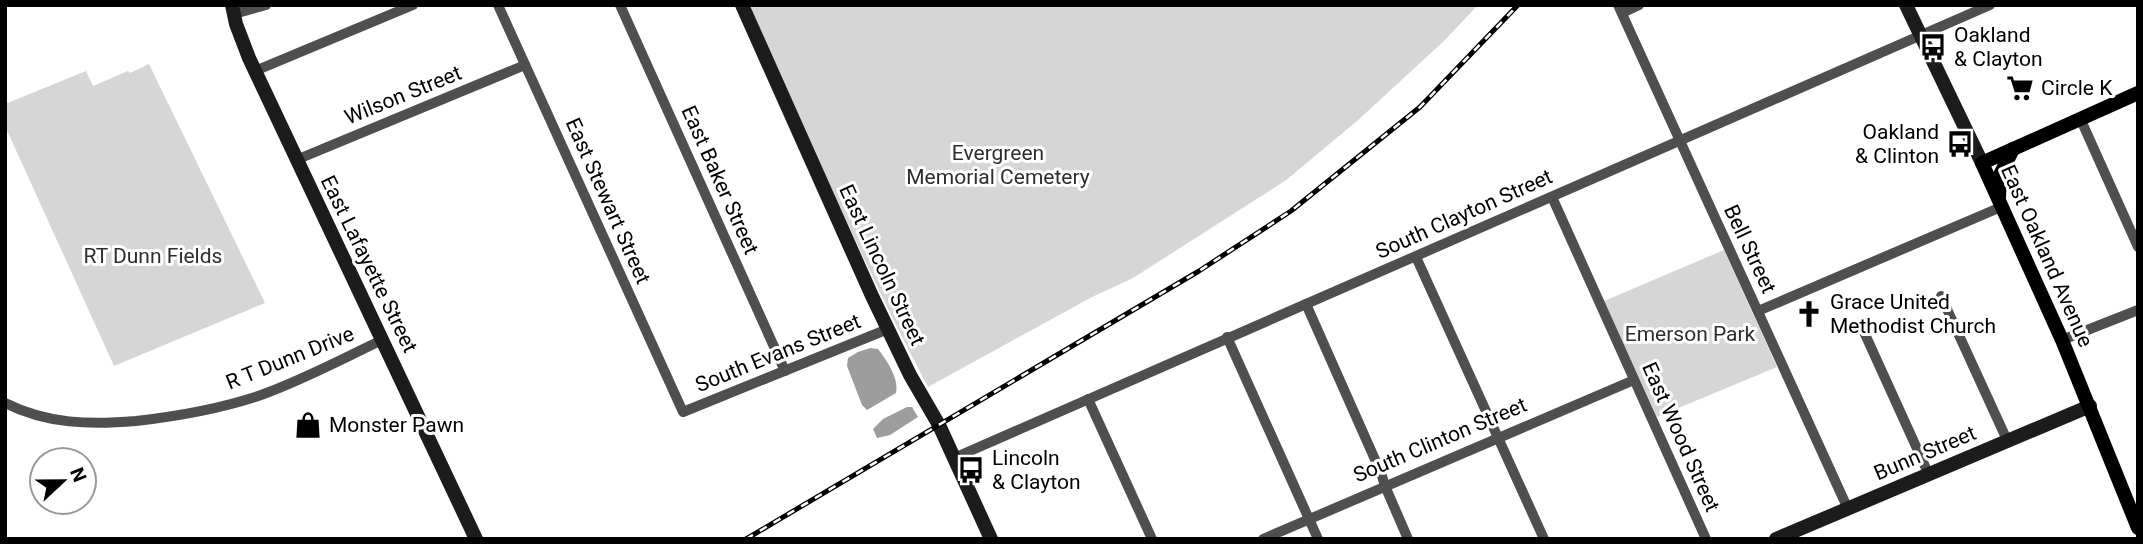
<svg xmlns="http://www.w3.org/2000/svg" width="2143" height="544" font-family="Roboto,sans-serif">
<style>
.green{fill:#d6d6d6}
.water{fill:#9d9d9d}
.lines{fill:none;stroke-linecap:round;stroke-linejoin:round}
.street{stroke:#4f4f4f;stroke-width:10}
.secondary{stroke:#1c1c1c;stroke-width:14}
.primary{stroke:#000;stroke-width:14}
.rail-casing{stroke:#000;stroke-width:5}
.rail{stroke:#fff;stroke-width:2.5;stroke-dasharray:8;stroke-linecap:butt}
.labels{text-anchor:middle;stroke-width:6;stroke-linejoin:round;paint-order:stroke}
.poi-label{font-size:21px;fill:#000;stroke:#fff;text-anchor:start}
.street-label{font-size:21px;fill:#000;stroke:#fff}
.park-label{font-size:21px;fill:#2d2d2d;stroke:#fff}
</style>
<rect width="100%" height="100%" fill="#fff"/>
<g class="green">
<path d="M749,5h729l-34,36 -87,80 -72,60 -152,97 -41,19 -164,90c-66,-124 -121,-254 -179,-382z"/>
<polygon points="149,64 265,303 114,366 5,126 5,104 86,71 93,86 128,71 130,73"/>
<polygon points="1724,250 1777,367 1657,417 1604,301"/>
</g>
<g class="water">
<path d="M870,348l8,1c9,12 21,29 18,44l-29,17 -5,-5 -15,-39 1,-8 10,-6z"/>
<polygon points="907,407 912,407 918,417 890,435 877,438 873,429 883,419"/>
</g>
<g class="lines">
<g class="street">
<polyline points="498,5 683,412 888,329"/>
<polyline points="620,5 785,371"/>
<polyline points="1618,5 1848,509"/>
<polyline points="1622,13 1639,5"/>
<polyline points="234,14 266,5"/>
<polyline points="255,71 413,5"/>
<polyline points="2080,118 2138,247"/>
<polyline points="296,160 525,65"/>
<polyline points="1552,197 1706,539"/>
<polyline points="1416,257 1544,539"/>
<polyline points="1941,296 2007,440"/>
<polyline points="1306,304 1381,473 1385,486 1408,539"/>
<polyline points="1758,311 2001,207"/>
<polyline points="1864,332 1929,475"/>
<polyline points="1227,337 1318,539"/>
<polyline points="2062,340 2138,310"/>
<polyline points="1088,399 1152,539"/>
<path d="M5,403c42,21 85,22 131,18 43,-5 84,-12 125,-26 42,-15 81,-36 121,-55"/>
<polyline points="954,458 1990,5"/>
<polyline points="1263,539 1634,380"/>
</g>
<g class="secondary">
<polyline points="232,5 236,24 249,58 476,539"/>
<polyline points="742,5 872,296 910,375 939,425 991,539"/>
<polyline points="1906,5 1982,163"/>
<polyline points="1776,539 2090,406"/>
</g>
<g class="primary">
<polyline points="2138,93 1982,163 2062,340 2138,528"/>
<polyline points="1999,198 2000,175 2013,149"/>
</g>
<defs>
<polyline id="rail" points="746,539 1199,271 1291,211 1420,107 1518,5"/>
</defs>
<use href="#rail" class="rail-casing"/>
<use href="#rail" class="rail"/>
</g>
<defs>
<symbol id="bus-bare" viewBox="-9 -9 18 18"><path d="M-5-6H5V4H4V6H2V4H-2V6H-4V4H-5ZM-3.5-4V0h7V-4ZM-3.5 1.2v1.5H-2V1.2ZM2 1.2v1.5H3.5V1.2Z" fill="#000" stroke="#fff" stroke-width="2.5" paint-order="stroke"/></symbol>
<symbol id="supermarket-bare" viewBox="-9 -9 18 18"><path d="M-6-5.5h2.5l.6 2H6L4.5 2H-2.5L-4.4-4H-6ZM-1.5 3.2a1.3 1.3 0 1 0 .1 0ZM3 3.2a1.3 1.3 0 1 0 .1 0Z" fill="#000" stroke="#fff" stroke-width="2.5" paint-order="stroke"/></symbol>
<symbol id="church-bare" viewBox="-9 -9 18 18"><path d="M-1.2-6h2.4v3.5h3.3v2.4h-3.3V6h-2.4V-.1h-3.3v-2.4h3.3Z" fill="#000" stroke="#fff" stroke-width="2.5" paint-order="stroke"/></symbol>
<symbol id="shop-bare" viewBox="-9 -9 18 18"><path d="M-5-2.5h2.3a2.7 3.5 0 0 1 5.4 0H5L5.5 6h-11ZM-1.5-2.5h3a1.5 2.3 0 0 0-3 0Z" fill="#000" stroke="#fff" stroke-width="2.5" paint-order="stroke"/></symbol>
</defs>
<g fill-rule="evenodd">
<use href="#bus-bare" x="1914" y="28" width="38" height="38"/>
<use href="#supermarket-bare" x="2001" y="69" width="38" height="38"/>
<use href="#bus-bare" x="1941" y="125" width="38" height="38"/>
<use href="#church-bare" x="1790" y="295" width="38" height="38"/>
<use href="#shop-bare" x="289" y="406" width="38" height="38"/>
<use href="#bus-bare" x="952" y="451" width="38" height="38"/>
</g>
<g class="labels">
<g class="poi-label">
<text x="1954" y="42">Oakland<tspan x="1954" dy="24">&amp; Clayton</tspan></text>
<text x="2041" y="95">Circle K</text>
<text x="1939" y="139" text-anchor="end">Oakland<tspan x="1939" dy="24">&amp; Clinton</tspan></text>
<text x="1830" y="309">Grace United<tspan x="1830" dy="24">Methodist Church</tspan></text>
<text x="329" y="432">Monster Pawn</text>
<text x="992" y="465">Lincoln<tspan x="992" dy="24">&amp; Clayton</tspan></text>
</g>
<g class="street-label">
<text transform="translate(403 95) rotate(-22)" y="7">Wilson Street</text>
<text transform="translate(720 180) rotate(66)" y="7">East Baker Street</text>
<text transform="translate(608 201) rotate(66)" y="7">East Stewart Street</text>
<text transform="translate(1464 214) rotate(-24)" y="7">South Clayton Street</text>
<text transform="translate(1750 249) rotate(65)" y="7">Bell Street</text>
<text transform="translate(2047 256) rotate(66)" y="7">East Oakland Avenue</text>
<text transform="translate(369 264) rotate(64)" y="7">East Lafayette Street</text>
<text transform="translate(882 265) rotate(65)" y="7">East Lincoln Street</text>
<text transform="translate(778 353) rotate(-22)" y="7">South Evans Street</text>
<text transform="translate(290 358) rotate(-22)" y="7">R T Dunn Drive</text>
<text transform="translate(1681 437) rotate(66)" y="7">East Wood Street</text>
<text transform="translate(1440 440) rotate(-23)" y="7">South Clinton Street</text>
<text transform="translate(1925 453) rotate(-23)" y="7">Bunn Street</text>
</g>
<g class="park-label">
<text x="998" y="160">Evergreen<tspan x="998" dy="24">Memorial Cemetery</tspan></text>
<text x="153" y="263">RT Dunn Fields</text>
<text x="1690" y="341">Emerson Park</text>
</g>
</g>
<rect width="2143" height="544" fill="none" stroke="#000000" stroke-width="14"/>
<g transform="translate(63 481) rotate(68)"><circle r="33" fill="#ffffff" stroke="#999999" stroke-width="2"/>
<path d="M0-5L12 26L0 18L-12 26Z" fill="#000000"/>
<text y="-10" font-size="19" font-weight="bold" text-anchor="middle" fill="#000000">N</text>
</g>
</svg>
